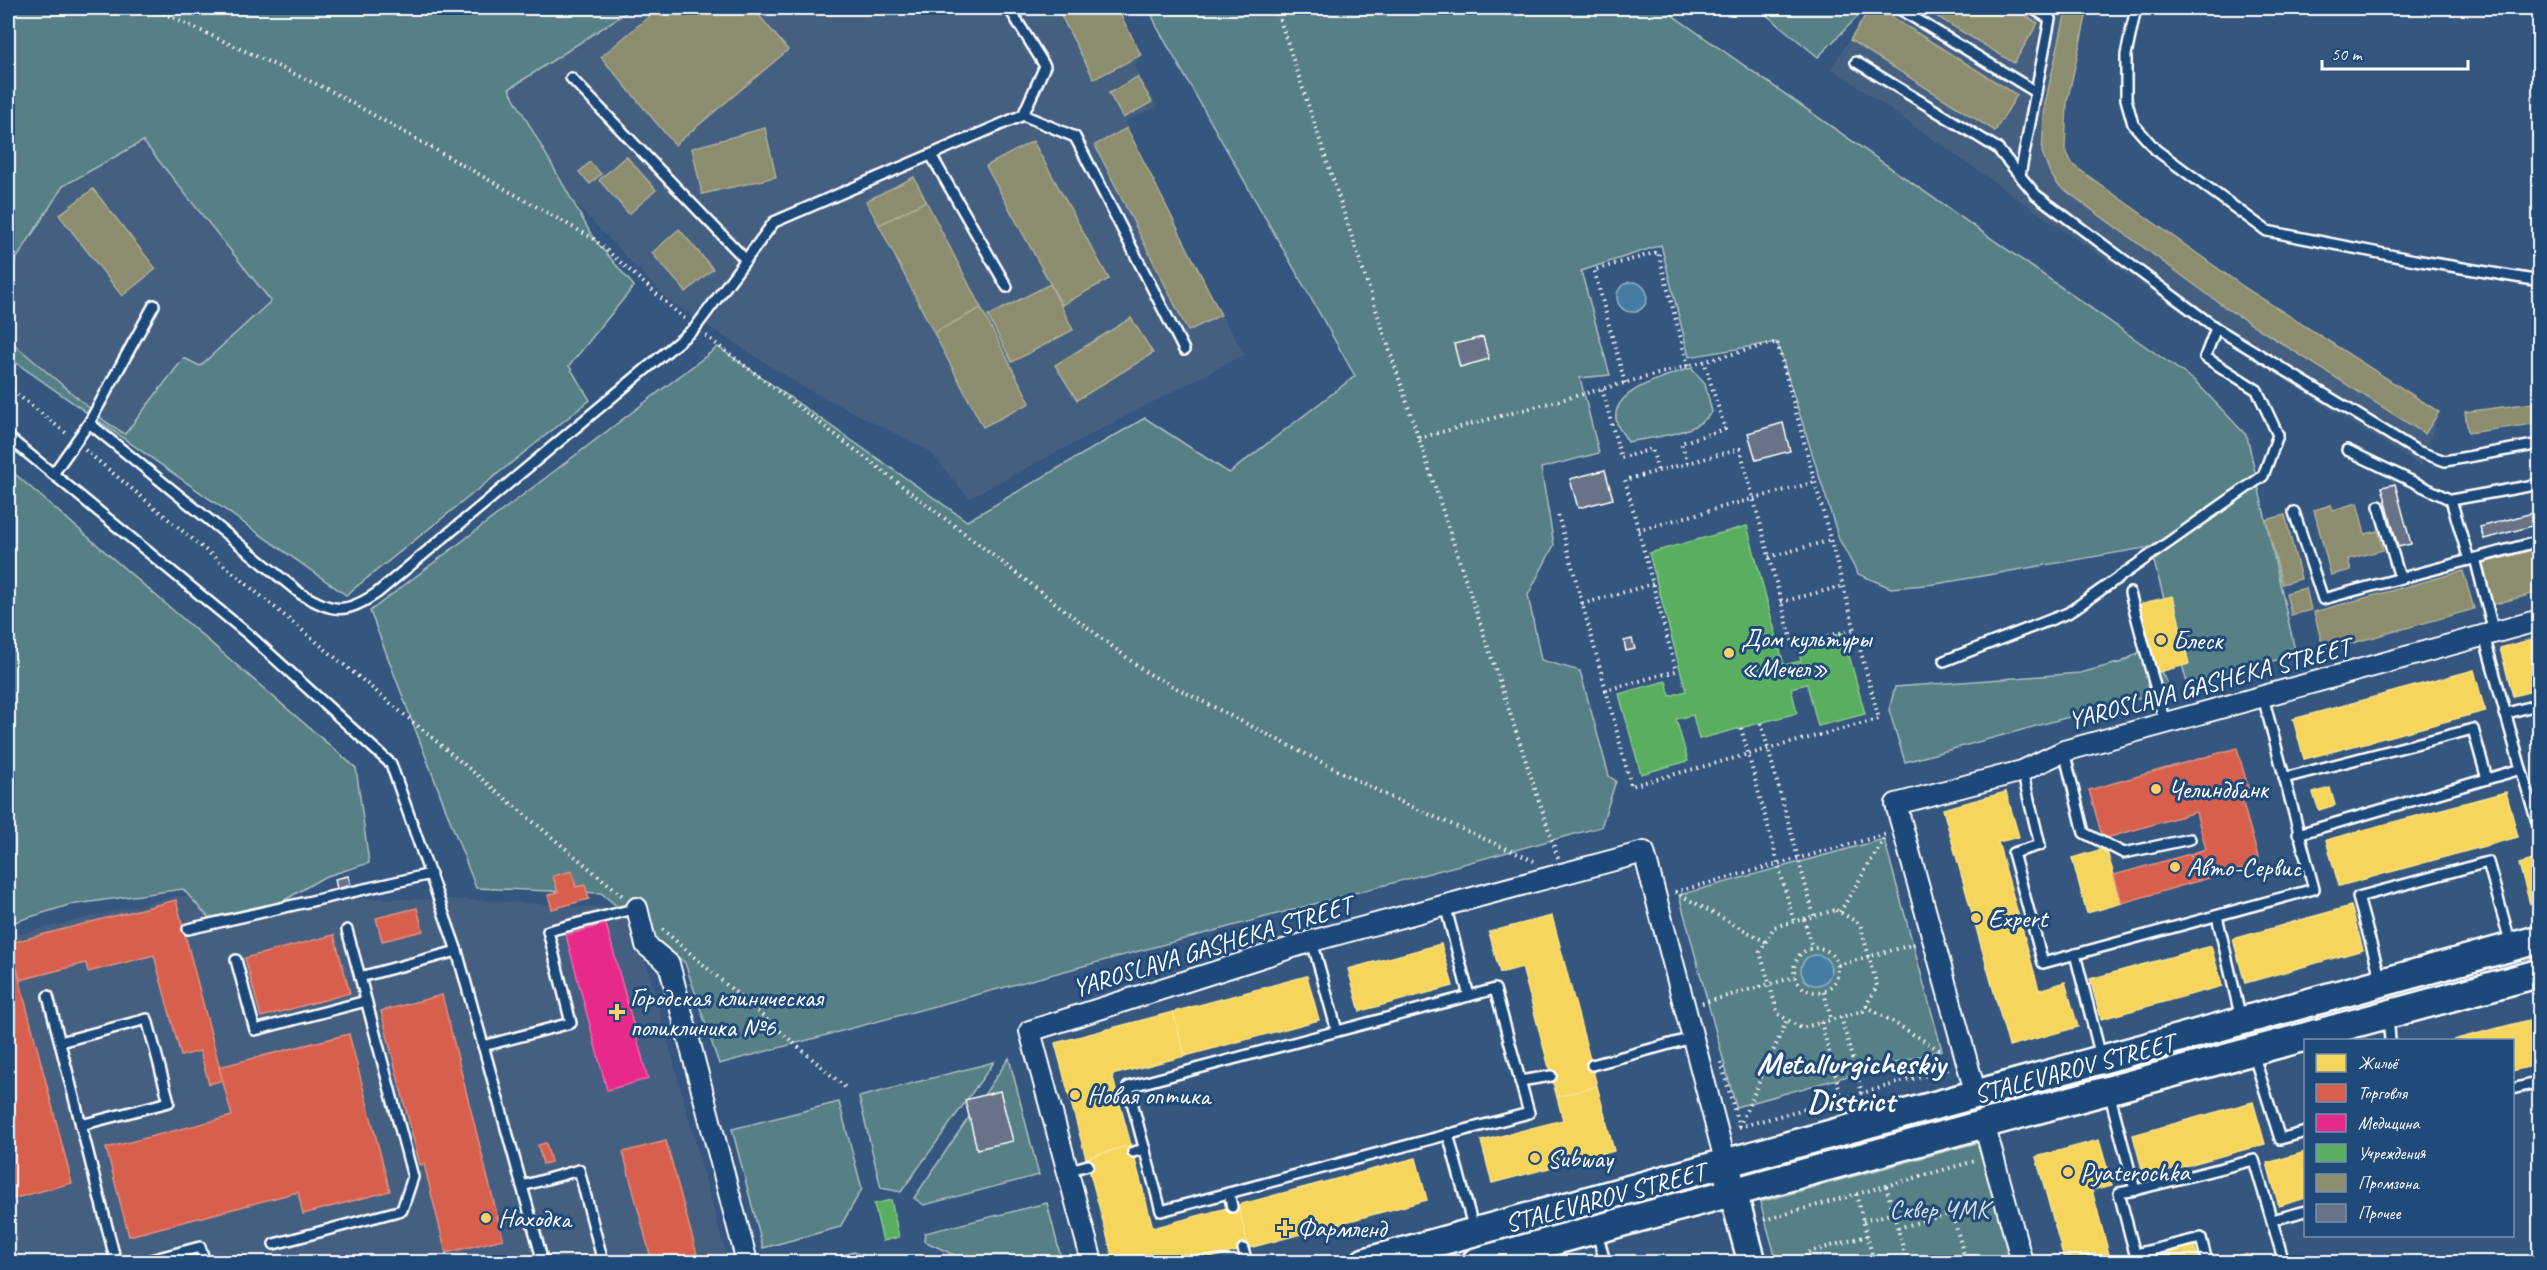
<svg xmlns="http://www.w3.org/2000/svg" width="2547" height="1270" font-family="Caveat,sans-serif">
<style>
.built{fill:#445f81}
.green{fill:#568086;stroke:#aac0c2;stroke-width:1.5}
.water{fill:#447ba2;stroke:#8fb0c7;stroke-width:1.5}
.homes{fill:#f6d55c;stroke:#f9e28d;stroke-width:1.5}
.shops{fill:#d6604d;stroke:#e29082;stroke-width:1.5}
.health{fill:#e7298a;stroke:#ee69ad;stroke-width:1.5}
.public{fill:#5aae61;stroke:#8cc690;stroke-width:1.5}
.industry{fill:#8c8c6e;stroke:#aeae9a;stroke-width:1.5}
.building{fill:#687388;stroke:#fff;stroke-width:1.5}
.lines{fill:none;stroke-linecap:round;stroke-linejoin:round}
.service-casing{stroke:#fff;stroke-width:14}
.minor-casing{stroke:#fff;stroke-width:24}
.secondary-casing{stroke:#fff;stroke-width:32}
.path{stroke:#fff;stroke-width:4;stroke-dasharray:1.5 4.5;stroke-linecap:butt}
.service{stroke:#1f4a7a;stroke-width:9}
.minor{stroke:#1f4a7a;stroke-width:20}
.secondary{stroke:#1f4a7a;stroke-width:27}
.poi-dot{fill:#ffd166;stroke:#1f4a7a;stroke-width:2}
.labels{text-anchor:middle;stroke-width:6;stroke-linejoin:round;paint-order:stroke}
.poi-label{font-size:26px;fill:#fff;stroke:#1f4a7a;text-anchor:start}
.street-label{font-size:26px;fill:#fff;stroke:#1f4a7a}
.park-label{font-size:26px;fill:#d5dfe1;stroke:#1f4a7a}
.district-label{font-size:32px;font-weight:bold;fill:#fff;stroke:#1f4a7a}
</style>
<rect width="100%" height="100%" fill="#35567e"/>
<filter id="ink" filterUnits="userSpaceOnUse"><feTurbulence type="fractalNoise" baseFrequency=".0167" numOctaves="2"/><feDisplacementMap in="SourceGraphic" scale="12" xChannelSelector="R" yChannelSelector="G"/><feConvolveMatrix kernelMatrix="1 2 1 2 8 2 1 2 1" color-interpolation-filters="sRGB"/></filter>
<g filter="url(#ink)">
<g class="built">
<polygon points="617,8 1117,8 1141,55 1134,66 1158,107 1126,120 1127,128 1221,315 1245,354 969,498 928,450 803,387 669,301 474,99"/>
<polygon points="1870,8 2088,8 2067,102 2065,149 2073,165 2244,287 2439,412 2421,467 2206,330 1831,68"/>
<polygon points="143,141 271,301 200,366 184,358 125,434 106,422 8,339 8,272 63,186"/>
<polygon points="176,896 478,900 632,910 728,1262 8,1262 8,937"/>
</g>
<g class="green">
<polygon points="8,8 633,8 509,89 594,239 634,286 569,366 590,400 346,595 8,357 8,339 106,422 125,434 184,358 200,366 271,301 143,141 63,186 8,272"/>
<polygon points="1149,8 1662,8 2195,381 2247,436 2296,655 2187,683 2150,547 1936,584 1891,588 1858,574 1839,539 1777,342 1689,357 1661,245 1581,271 1610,375 1580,378 1599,453 1541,468 1554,545 1528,595 1541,660 1580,671 1609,776 1616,781 1601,827 719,1064 685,963 601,893 476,888 370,611 718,347 967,521 1145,418 1229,473 1355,376 1157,27"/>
<polygon points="1758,8 1866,8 1818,57"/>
<path d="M1691,368l14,16 7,28c-19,24 -55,24 -84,30 -3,-6 -8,-11 -10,-16 -15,-35 50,-50 73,-58z"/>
<polygon points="8,468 356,768 369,863 324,877 278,904 217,927 183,889 69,905 8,924"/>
<polygon points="2147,648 2171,689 1905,762 1889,710 1895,687 2080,673 2122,662"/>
<polygon points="1884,839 1942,1050 1736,1107 1679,895"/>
<polygon points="1009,1058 1039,1175 924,1205 914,1198"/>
<polygon points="994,1062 901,1192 881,1188 859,1097"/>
<polygon points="839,1102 862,1189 840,1227 763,1248 732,1129"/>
<polygon points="1980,1142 2013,1262 1777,1262 1760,1202"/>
<polygon points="1047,1203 1062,1262 969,1262 924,1241 925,1233"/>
<polygon points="854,1252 882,1262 815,1262"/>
</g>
<g class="water">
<circle cx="1632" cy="297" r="15"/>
<circle cx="1816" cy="970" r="15"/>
</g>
<g class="homes">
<polygon points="2173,596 2189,664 2155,673 2139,604"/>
<polygon points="2540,637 2540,689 2513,696 2500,648"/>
<polygon points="2474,670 2485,711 2304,759 2293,719"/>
<polygon points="2330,788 2335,805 2319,810 2313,793"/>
<polygon points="2006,792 2019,837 1998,842 2039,990 2065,982 2078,1027 2009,1046 1943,809"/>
<polygon points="2506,792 2518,837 2339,886 2326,840"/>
<polygon points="2106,848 2122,903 2087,913 2072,858"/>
<polygon points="2540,858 2540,902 2530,904 2519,864"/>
<polygon points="2351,906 2363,950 2245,983 2233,939"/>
<polygon points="1552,916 1597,1086 1557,1097 1522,967 1500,973 1489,932"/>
<polygon points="1441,944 1453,986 1360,1011 1348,969"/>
<polygon points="2211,946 2222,986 2101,1019 2090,979"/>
<polygon points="1307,976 1319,1020 1185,1056 1173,1012"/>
<polygon points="1173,1012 1185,1056 1112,1075 1131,1145 1086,1158 1055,1043"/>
<polygon points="2540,1017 2540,1064 2512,1071 2512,1040 2453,1040"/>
<polygon points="1597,1086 1614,1151 1492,1183 1481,1141 1563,1120 1557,1097"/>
<polygon points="2253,1102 2265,1144 2144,1177 2133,1135"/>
<polygon points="2099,1140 2112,1185 2092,1190 2111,1262 2065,1262 2036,1157"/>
<polygon points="1131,1145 1153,1228 1238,1205 1249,1248 1194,1262 1114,1262 1086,1158"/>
<polygon points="2306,1152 2306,1198 2279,1206 2267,1163"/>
<polygon points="1416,1158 1427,1200 1249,1248 1238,1205"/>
<polygon points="2194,1245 2199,1262 2131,1262"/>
<polygon points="2246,1254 2248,1262 2231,1262 2230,1258"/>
</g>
<g class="shops">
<polygon points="2237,748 2251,798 2242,800 2260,864 2198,881 2190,854 2206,849 2196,812 2103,839 2089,790"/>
<polygon points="2190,854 2198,881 2122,903 2114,875"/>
<polygon points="572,871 576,887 585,885 589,899 552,909 548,895 558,892 553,876"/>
<polygon points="176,900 223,1080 209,1084 200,1051 181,1056 154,955 88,972 86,963 20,980 10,943"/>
<polygon points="417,908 423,931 382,941 376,918"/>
<polygon points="334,935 350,993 261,1017 245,958"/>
<polygon points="8,943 10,943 72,1183 8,1200"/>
<polygon points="442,995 503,1239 446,1253 424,1164 420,1165 381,1011"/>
<polygon points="349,1034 390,1191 303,1214 298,1192 129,1236 106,1148 232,1116 219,1067"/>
<polygon points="666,1141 699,1262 652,1262 623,1152"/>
<polygon points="546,1143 551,1162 543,1164 538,1145"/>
</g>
<polygon class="health" points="606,924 648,1079 607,1090 566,935"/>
<g class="public">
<polygon points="1747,526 1784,665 1801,661 1797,646 1843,633 1865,714 1818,726 1807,684 1791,688 1797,713 1699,739 1693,715 1676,719 1688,761 1641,774 1619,694 1666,681 1670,696 1686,691 1649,553"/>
<polygon points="891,1200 899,1237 883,1241 874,1204"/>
</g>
<g class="industry">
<polygon points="659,8 753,8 788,50 675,145 601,57"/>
<polygon points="1057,8 1117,8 1141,55 1094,79"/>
<polygon points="1870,8 1877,8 2017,95 1995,131 1850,40"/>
<polygon points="1923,8 2012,8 2038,23 2014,63"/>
<polygon points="2052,8 2088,8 2067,102 2065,149 2073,165 2244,287 2439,412 2425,434 2229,310 2058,185 2050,173 2042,152 2045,103 2065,16"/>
<polygon points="1137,77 1152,102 1123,118 1109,93"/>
<polygon points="765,128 776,177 702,194 692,148"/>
<polygon points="1127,128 1221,315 1188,331 1095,145"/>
<polygon points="1033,141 1109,279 1062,305 986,166"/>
<polygon points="626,156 656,190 629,214 599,180"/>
<polygon points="590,162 601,174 590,184 579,172"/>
<polygon points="914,177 926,201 879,225 866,201"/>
<polygon points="93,189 156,269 122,296 59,215"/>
<polygon points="926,201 981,308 934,333 879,225"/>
<polygon points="679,229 713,269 686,292 652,253"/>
<polygon points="1050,284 1073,330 1012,362 988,316"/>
<polygon points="981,308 1030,403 983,427 934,333"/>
<polygon points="1131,318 1153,353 1077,400 1055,365"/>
<polygon points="2540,402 2540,423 2468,433 2465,412"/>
<polygon points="2357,503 2365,534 2378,531 2383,550 2348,559 2351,570 2331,575 2314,510 2331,505 2333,510"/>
<polygon points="2285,515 2301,579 2282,584 2266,520"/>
<polygon points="2540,548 2540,592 2491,605 2480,564"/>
<polygon points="2463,571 2474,609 2324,651 2314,612"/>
<polygon points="2306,588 2311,610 2291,615 2286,593"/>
</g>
<g class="building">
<polygon points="1483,337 1489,359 1460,367 1454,344"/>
<polygon points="1783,423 1790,451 1756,460 1748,433"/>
<polygon points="1605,470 1613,499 1578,508 1570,479"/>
<polygon points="2395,484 2411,544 2398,547 2382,487"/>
<polygon points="2540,511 2540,524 2484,539 2480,527"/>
<polygon points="1632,639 1635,649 1626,651 1624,641"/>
<polygon points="348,876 351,885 337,889 335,879"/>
<polygon points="1000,1091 1013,1141 977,1149 965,1100"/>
</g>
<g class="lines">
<defs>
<g id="service">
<polyline points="1898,8 2036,92"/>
<polyline points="2136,8 2126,55 2126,99 2133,124 2156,150 2267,231 2415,260 2540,281"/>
<polyline points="1856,62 1997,148 2036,195 2216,328 2417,451 2445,461 2540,444"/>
<polyline points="571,78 745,259"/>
<polyline points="1023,115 1075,137 1184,350"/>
<polyline points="931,155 1007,287"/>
<polyline points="2020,175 2050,19 2032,8"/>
<polyline points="89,423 154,305"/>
<polyline points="8,437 248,634 391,764 457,951 543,1262"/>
<polyline points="2347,450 2451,500 2540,484"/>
<path d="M53,474l36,-51 212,171c33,18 43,21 76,-1l318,-265 79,-106 249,-107 22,-49 -36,-58"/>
<polyline points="2451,500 2469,560"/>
<polyline points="2379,506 2400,578"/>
<polyline points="2294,512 2323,599 2540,541"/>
<polyline points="2475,558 2494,633"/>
<polyline points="2130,593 2165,723"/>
<polyline points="2484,636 2521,769"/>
<polyline points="1944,661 2068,613 2263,476 2278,435 2257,390 2205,357 2216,328"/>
<polyline points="2504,714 2540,704"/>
<polyline points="2064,751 2084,833 2124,853 2190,839"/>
<polyline points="2022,771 2040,845 2013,853 2043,963 2314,889 2263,697"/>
<polyline points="2284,778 2473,729 2487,779"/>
<polyline points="2298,834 2521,769 2540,832"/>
<polyline points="1445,905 1469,996"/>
<polyline points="2217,916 2241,1019"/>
<polyline points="188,929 431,874"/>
<polyline points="347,930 360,977"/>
<polyline points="1312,941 1337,1031"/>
<polyline points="2075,954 2101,1057"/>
<polyline points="236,960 255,1030 366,1001"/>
<polyline points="2381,980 2358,897 2488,862 2511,945"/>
<polygon points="1495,989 1529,1113 1161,1211 1128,1087"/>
<polyline points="48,996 116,1262"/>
<polyline points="2388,1016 2390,1040"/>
<polyline points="60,1042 147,1019 169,1102 81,1125"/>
<polyline points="483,1046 571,1023 548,931 637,908"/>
<polyline points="2253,1053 2280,1139 2306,1132"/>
<polyline points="1592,1065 1692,1038"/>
<polyline points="1520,1081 1551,1076"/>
<polyline points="2512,1089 2540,1082"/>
<polyline points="2109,1092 2135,1190 2119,1193 2135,1254 2201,1238 2207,1262"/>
<polyline points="1448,1134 1474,1230"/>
<polyline points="1133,1152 1145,1149"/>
<polyline points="1067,1171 1088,1165"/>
<polyline points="522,1186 579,1170 603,1262"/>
<polyline points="2135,1190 2254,1160 2284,1262"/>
<polyline points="1229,1193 1232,1207"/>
<polyline points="2272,1220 2306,1211"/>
<polyline points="1597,1232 1605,1262"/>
<polyline points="274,1244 402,1210 413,1177 360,977 457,951"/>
<polyline points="1243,1249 1247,1262"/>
<polyline points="143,1262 200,1247 205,1262"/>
<polyline points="2532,1262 2540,1261"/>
</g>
<g id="minor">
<polyline points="637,908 646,945 669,964 747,1262"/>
<polyline points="1976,1095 1896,804 2022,771 2064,751 2540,620"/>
<polyline points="1984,1124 2022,1262"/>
<polyline points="1092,1262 1030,1031 1312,941 1644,852 1726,1164"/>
</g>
<g id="secondary">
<polyline points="1728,1174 1752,1262"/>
<polyline points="1365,1262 2540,939"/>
<polyline points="1476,1262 2540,973"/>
</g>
</defs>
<use href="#service" class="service-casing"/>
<use href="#minor" class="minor-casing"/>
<use href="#secondary" class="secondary-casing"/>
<g class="path">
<polyline points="152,8 329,90 594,239 686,320"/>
<polyline points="1276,8 1558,858"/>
<polyline points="706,336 1147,673 1390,797 1534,861"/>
<polyline points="1625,383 1594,270 1658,252 1688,366"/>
<polyline points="8,387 66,433"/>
<polyline points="1602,389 1621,458 1631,455"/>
<polyline points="1419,438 1777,342 1879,719 1631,786 1606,690"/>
<polyline points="85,450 624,897"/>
<polyline points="1631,455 1652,449 1658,471"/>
<polyline points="1688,463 1681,443 1725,429 1704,361"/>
<polyline points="1558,515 1606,690 1676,671 1625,480 1740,449 1793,645 1855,629"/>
<polyline points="1638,530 1815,482"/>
<polyline points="1769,557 1831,540"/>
<polyline points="1781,602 1843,586"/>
<polyline points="1582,604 1653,584"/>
<polyline points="1761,723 1814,916"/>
<polyline points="1741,728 1794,922"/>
<polyline points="1675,892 1887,834"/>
<polyline points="1675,892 1766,942"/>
<polygon points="1836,910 1860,924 1877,986 1863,1011 1801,1028 1778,1014 1760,952 1774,927"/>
<polyline points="1840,912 1886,836"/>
<polyline points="1804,919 1812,948"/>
<polyline points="662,929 846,1088"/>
<circle cx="1816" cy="970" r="22"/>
<polyline points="1838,965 1915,944"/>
<polyline points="1824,992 1831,1020"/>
<polyline points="1702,1003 1795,977"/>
<polyline points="1866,1006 1943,1052"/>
<polyline points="1841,1017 1862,1093"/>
<polyline points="1821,1022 1842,1099"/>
<polyline points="1721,1062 1739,1127"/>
<polyline points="1739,1127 1949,1069"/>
<polyline points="1739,1127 1787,1020"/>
<polyline points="1886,1186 1907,1262"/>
<polyline points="1856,1194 1874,1262"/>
<polyline points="1764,1220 1975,1161"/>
<polyline points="1863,1221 1894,1213"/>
<polyline points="1898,1228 1952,1213 1966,1262"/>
<polyline points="1809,1262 1806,1253 1867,1236"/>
</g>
<use href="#service" class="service"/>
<use href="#minor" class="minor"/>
<use href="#secondary" class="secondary"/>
</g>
</g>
<g class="poi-dot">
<circle cx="2161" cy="640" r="6"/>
<circle cx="1729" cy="653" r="6"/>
<circle cx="2156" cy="789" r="6"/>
<circle cx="2175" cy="867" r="6"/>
<circle cx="1976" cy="918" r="6"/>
<path d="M614 1003h6v6h6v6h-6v6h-6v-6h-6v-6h6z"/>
<circle cx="1075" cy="1095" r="6"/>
<circle cx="1535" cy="1158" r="6"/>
<circle cx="2068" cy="1172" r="6"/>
<circle cx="486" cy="1218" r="6"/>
<path d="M1282 1219h6v6h6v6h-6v6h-6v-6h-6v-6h6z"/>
</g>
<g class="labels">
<g class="poi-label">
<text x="1741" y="647">Дом культуры<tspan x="1741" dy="30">«Мечел»</tspan></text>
<text x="2173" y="649">Блеск</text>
<text x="2168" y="798">Челиндбанк</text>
<text x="2187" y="876">Авто-Сервис</text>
<text x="1988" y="927">Expert</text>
<text x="630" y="1006">Городская клиническая<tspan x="630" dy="30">поликлиника №6</tspan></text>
<text x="1087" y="1104">Новая оптика</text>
<text x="1547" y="1167">Subway</text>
<text x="2080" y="1181">Pyaterochka</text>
<text x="498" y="1227">Находка</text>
<text x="1297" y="1237">Фармленд</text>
</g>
<g class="street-label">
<text transform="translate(2209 683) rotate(-15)" y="9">YAROSLAVA GASHEKA STREET</text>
<text transform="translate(1212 946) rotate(-17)" y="9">YAROSLAVA GASHEKA STREET</text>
<text transform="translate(2074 1068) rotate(-15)" y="9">STALEVAROV STREET</text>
<text transform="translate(1605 1197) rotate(-15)" y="9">STALEVAROV STREET</text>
</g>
<g class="park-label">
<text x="1939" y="1218">Сквер ЧМК</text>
</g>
<g class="district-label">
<text x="1851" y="1074">Metallurgicheskiy<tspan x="1851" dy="37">District</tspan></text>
</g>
</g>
<rect width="2547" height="1270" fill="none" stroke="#1f4a7a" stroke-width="30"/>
<rect x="15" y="15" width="2517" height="1240" fill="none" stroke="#fff" stroke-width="2" filter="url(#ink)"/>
<rect x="2304" y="1039" width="210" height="198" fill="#1f4a7a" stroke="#7992af" stroke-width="1.5"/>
<rect x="2316" y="1054" width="30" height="18" fill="#f6d55c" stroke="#7992af" stroke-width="1.5"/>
<text x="2358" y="1069" font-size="18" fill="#ffffff">Жильё</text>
<rect x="2316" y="1084" width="30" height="18" fill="#d6604d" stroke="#7992af" stroke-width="1.5"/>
<text x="2358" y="1099" font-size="18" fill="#ffffff">Торговля</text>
<rect x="2316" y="1114" width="30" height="18" fill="#e7298a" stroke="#7992af" stroke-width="1.5"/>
<text x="2358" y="1129" font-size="18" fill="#ffffff">Медицина</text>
<rect x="2316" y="1144" width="30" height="18" fill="#5aae61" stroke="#7992af" stroke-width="1.5"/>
<text x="2358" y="1159" font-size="18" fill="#ffffff">Учреждения</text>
<rect x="2316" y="1174" width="30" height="18" fill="#8c8c6e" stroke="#7992af" stroke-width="1.5"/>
<text x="2358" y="1189" font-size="18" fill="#ffffff">Промзона</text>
<rect x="2316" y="1204" width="30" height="18" fill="#687388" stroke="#7992af" stroke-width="1.5"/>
<text x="2358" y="1219" font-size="18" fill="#ffffff">Прочее</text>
<path d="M2322 60v9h146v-9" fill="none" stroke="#ffffff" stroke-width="3"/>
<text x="2331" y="60" font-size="18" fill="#ffffff" stroke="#1f4a7a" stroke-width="4.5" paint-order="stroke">50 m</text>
</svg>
